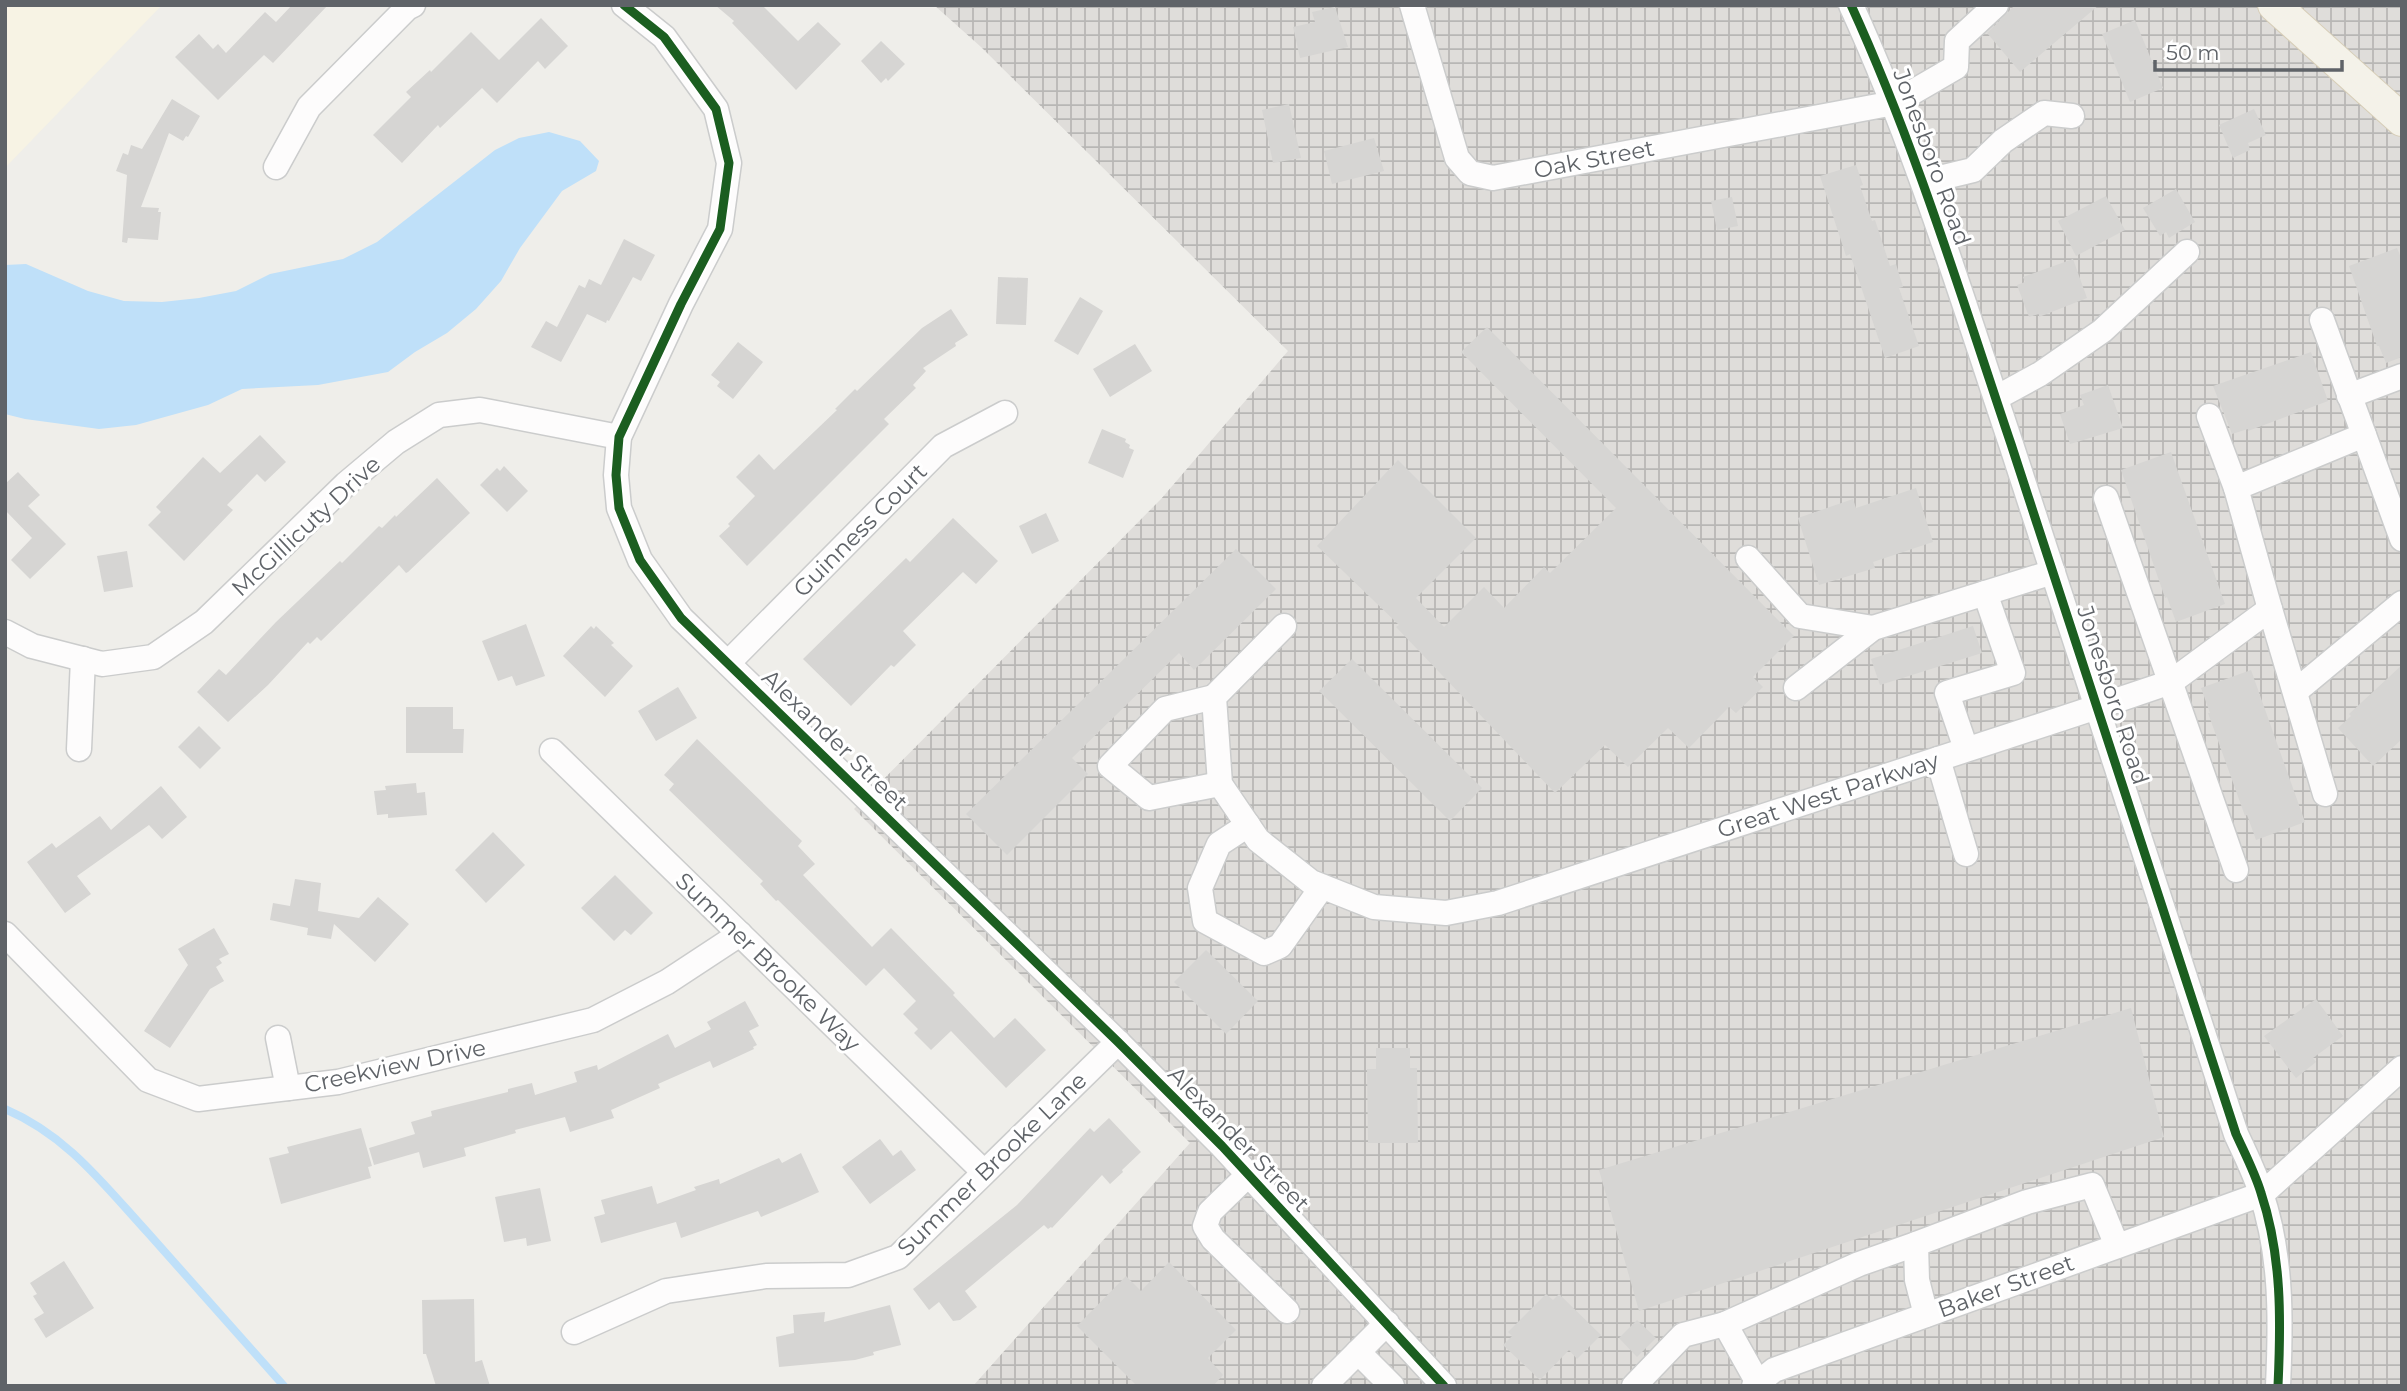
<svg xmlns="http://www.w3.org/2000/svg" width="2407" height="1391" font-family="Montserrat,sans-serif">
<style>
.commercial{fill:#f7f3e4}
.industrial{fill:url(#industrial-grid)}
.water{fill:#bfe0f9}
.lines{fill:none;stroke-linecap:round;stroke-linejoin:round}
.stream{stroke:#bfe0f9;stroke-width:8}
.building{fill:#d6d5d3}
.minor-casing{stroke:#cbcccc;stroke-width:27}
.major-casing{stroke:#d7ceb8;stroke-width:34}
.minor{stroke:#fdfcfc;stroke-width:24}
.major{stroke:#f4f2e9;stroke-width:32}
.cycleway-casing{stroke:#fff;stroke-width:13}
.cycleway{stroke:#1b5e20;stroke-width:9}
.labels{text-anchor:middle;stroke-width:6;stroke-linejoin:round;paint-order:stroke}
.street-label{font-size:23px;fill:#5f6368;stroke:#fff}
</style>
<defs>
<pattern id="industrial-grid" width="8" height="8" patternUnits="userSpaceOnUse" patternTransform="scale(1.75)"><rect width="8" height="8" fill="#dfddda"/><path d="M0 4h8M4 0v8" fill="none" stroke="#b8b7b5"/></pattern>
</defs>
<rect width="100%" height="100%" fill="#efeeea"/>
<polygon class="commercial" points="5,5 162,5 5,168"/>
<polygon class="industrial" points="934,5 2402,5 2402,1386 973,1386 1190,1143 854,809 1161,499 1288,351 981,47"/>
<polygon class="water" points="549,132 580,141 599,161 596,171 562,191 520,248 501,281 476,309 447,333 415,352 388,372 318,385 242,389 208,405 136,425 99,429 25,419 5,414 5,265 26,264 88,291 124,301 162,302 199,298 236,291 270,274 343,259 377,242 495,150 519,138"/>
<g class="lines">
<path class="stream" d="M5,1109c63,27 99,76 144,125 45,50 90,101 135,152"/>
</g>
<g class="building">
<polygon points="292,5 328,5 273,63 264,55 218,100 175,57 199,34 213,49 218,44 226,53 265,12 276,22"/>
<polygon points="715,5 762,5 798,41 818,22 841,44 796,90 732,23 734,21"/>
<polygon points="2015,5 2099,5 2020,72 1987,33"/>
<polygon points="1335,7 1348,47 1300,58 1293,27 1315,22 1312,12"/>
<polygon points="541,18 568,46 545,69 538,61 497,103 482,88 440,128 438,125 402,163 373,135 411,97 406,92 430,70 431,72 471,32 499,60"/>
<polygon points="2135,20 2163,88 2130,102 2102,34"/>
<polygon points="881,41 905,64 888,81 886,78 881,83 861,61"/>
<polygon points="172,99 200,116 188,137 186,136 183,141 169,133 141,207 159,208 158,212 161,212 158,240 128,238 127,243 122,242 127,175 116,171 123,153 128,155 131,145 142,149"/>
<polygon points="1289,104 1301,158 1273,163 1262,110"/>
<polygon points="2254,109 2266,135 2248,143 2250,150 2233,158 2219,125"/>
<polygon points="1374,138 1384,171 1332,184 1324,151"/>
<polygon points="1856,165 1863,185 1860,186 1872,221 1875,220 1890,266 1896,264 1903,287 1899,288 1919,346 1885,358 1850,254 1846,256 1820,176"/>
<polygon points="2176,189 2195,222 2169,238 2166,232 2160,236 2143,208"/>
<polygon points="2106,196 2125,230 2076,256 2058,221"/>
<polygon points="1732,197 1738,226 1717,230 1711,201"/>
<polygon points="624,239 655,255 641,281 633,277 609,321 607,320 606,323 587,314 561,362 531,347 546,321 557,327 579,285 585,288 589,279 601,285"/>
<polygon points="2397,248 2402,260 2402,357 2386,363 2379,346 2377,346 2349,266"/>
<polygon points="2073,259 2087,298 2039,317 2039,314 2029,317 2017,285 2025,282 2023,277"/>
<polygon points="998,277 1028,278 1026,325 996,324"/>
<polygon points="1080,297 1103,311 1078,355 1054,341"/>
<polygon points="951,309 968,335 955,343 956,346 923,368 926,371 913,385 916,388 884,419 889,424 747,566 719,536 730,526 728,524 755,496 736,477 759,454 774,470 837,410 835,409 855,389 857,391 922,328"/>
<polygon points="1487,327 1794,636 1753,677 1763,687 1736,713 1729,707 1689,748 1668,728 1628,767 1605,745 1555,793 1396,627 1399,625 1317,546 1398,460 1476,538 1416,598 1444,627 1484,587 1504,608 1544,567 1550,573 1616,508 1461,352"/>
<polygon points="738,342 763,362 733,399 717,386 720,382 711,375"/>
<polygon points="1135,344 1152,371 1110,397 1093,369"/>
<polygon points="2311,352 2328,401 2248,431 2248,429 2232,434 2213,386"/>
<polygon points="2108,385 2123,428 2070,444 2060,414 2084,405 2080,395"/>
<polygon points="1102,429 1126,439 1125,442 1130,445 1129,448 1134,450 1123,478 1088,463"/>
<polygon points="260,435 286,462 265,482 257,474 227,505 233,510 184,561 148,525 161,512 156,507 203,457 220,473"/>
<polygon points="2171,452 2225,604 2176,622 2167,597 2165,598 2121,470"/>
<polygon points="504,466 528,491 507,512 480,485 497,468 500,471"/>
<polygon points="18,472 40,495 28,506 66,544 30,579 11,560 32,538 5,510 5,484"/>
<polygon points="437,478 470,513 408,572 406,573 399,565 321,641 317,637 310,644 308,642 268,685 228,722 197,692 219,669 226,675 276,622 340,561 342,563 379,526 382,528 395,515 396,517"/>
<polygon points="1916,488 1933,542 1873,562 1875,568 1819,585 1798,518 1853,499 1856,508"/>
<polygon points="1046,513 1059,541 1032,554 1019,526"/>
<polygon points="953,518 998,561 976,584 963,572 903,631 916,645 894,667 891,665 851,706 803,659 906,558 910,562"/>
<polygon points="1236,549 1276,589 1194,670 1179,653 1113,718 1072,758 1088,774 1007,855 966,814"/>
<polygon points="127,551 133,587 104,592 97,556"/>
<polygon points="526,624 545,676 516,686 512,676 498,681 482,641"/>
<polygon points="591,626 594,629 596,626 614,643 611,645 633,666 605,697 563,656"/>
<polygon points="1973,626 1982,653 1880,685 1871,659"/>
<polygon points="1352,659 1482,788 1450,821 1319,691"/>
<polygon points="2402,665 2402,739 2373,766 2338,728 2351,716 2349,714"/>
<polygon points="2251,670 2305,822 2256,840 2247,815 2245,816 2208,713 2210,713 2201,688"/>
<polygon points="678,687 697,718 656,741 638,711"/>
<polygon points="406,707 453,707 453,729 464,729 463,753 406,753"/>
<polygon points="199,726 221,748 200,769 178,747"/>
<polygon points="697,739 802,841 798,846 815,864 803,875 872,947 891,928 955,993 953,995 994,1038 1015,1018 1046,1050 1006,1088 951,1031 931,1050 914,1033 918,1029 903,1014 916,1001 884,968 866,986 778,900 776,901 760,884 763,881 669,790 674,784 664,775"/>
<polygon points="416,783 417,793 425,792 427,815 388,818 388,814 377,815 374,791 386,790 385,786"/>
<polygon points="161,786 187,817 162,839 149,825 77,876 91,894 65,913 27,862 52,843 56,848 100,816 111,830"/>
<polygon points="493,832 525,865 486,903 455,870"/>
<polygon points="615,875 653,913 631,935 625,930 614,941 581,908"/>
<polygon points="295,879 321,883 318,911 359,918 378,897 409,924 375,962 334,924 331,939 307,935 308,928 270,920 273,903 290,906"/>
<polygon points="214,928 229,954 219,959 222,963 216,967 224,981 210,989 170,1048 144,1031 188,965 178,949"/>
<polygon points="1206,950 1258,1001 1226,1034 1174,982"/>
<polygon points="2316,999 2343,1036 2313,1058 2316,1062 2296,1078 2264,1036"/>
<polygon points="745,1001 759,1026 749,1031 757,1045 753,1047 754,1049 713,1068 710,1061 658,1084 660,1088 611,1110 614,1118 570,1132 565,1117 515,1130 516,1133 464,1148 466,1156 423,1168 419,1152 374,1165 369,1148 415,1134 411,1122 432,1116 431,1111 508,1092 508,1089 532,1083 535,1095 577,1082 574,1072 597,1065 598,1070 668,1034 675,1048 711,1029 707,1022"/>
<polygon points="2131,1008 2164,1137 1639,1311 1599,1170"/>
<polygon points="1376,1048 1410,1048 1410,1068 1417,1068 1418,1143 1368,1143 1367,1069 1376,1069"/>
<polygon points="1109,1118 1141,1152 1122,1170 1123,1172 1110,1184 1102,1175 1052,1228 1051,1227 1048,1229 1044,1225 965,1291 977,1307 960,1320 953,1321 939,1302 929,1310 913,1289 1017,1205 1090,1128 1094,1132"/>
<polygon points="361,1128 372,1166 368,1167 371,1178 281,1204 269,1158 289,1153 287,1147"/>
<polygon points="880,1139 893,1156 901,1150 916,1170 870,1204 842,1167"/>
<polygon points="801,1153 819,1192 797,1202 761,1217 758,1211 681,1238 676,1222 601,1243 594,1217 605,1214 601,1200 652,1186 657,1204 696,1190 694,1187 719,1179 720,1184 779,1158 782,1163"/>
<polygon points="540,1188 551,1241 527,1246 526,1238 504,1242 495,1197"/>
<polygon points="64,1261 94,1308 46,1338 34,1319 44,1313 33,1296 37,1294 30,1283"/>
<polygon points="1169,1262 1236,1330 1208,1358 1223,1375 1213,1386 1137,1386 1077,1326 1126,1276 1141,1291"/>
<polygon points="1546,1294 1553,1300 1559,1294 1601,1335 1577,1359 1569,1350 1540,1380 1503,1345 1512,1336 1508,1332"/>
<polygon points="474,1299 475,1362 482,1360 490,1386 436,1386 426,1354 423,1354 422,1300"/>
<polygon points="890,1305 901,1345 873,1352 874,1355 855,1360 779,1367 776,1337 794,1333 793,1315 825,1312 824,1322"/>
<polygon points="1637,1320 1656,1338 1637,1357 1619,1338"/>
</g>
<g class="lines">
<defs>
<g id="minor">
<polyline points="624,5 664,37 716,109 729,163 720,229 681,304 619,437 616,475 619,508 640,560 681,618 1118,1042 1222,1146 1444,1386"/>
<polyline points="1412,5 1457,158 1470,173 1493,178 1894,103 1956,67 1957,41 1996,5"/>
<path d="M1851,5c65,142 110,291 160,439 76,230 150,460 225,690 9,20 19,39 25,59 21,63 20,128 17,193"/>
<polyline points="276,167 309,107 407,8 413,5"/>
<polyline points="1923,182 1973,170 2003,141 2044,113 2072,116"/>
<polyline points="2322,320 2402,539"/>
<polyline points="2349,396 2402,376"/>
<polyline points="1996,398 2040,374 2102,331 2187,252"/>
<polyline points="2209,416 2236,488"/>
<polyline points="2106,498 2236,870"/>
<polyline points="1748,558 1800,616 1873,628"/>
<polyline points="2270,609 2236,488 2364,435"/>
<polyline points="1284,626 1214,697 1220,784 1258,840 1311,882 1374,907 1446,913 1498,903 2097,707 2171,682 2270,609 2325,794"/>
<polyline points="5,632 32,646 102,664 153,657 204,622 346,484 396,442 439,415 480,410 619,437"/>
<polyline points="728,663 943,446 1005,413"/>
<polyline points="1796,688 1873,628 2053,572"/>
<polyline points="2296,691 2402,603"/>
<polyline points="1214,697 1165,709 1110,766 1149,798 1220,784"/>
<polyline points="79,749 83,659"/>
<polyline points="1966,749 1947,693 2013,673 1985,593"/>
<polyline points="552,751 984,1172"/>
<polyline points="1938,759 1966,854"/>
<polyline points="1248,825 1219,844 1200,888 1205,921 1264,953 1280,946 1322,887"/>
<polyline points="5,934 148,1080 198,1099 338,1082 593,1020 667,982 740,934"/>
<polyline points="278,1038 288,1088"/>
<polyline points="1249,1174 1210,1212 1205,1226 1213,1239 1287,1311"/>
<polyline points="1926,1315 1917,1280 1916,1244 2027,1202 2092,1185 2117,1246"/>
<polyline points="574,1332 666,1291 766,1276 848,1275 898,1257 1118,1042"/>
<polyline points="1358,1352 1392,1386"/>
<polyline points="1758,1383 1725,1324 1859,1264 1916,1244"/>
<polyline points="1324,1386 1387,1323"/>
<polyline points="1634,1386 1683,1335 1725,1324"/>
<polyline points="1754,1386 1774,1370 2262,1194 2402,1068"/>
</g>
<polyline id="major" points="2274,5 2402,120"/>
</defs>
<use href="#minor" class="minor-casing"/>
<use href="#major" class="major-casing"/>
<use href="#minor" class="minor"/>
<use href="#major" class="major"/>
<defs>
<g id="cycleway">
<polyline points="624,5 664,37 716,109 729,163 720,229 681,304 619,437 616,475 619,508 640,560 681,618 1118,1042 1222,1146 1444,1386"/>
<path d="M1851,5c65,142 110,291 160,439 76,230 150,460 225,690 9,20 19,39 25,59 21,63 20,128 17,193"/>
</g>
</defs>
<use href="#cycleway" class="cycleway-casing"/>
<use href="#cycleway" class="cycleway"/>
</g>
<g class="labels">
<g class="street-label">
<text transform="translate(1932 157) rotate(70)" y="8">Jonesboro Road</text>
<text transform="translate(1594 159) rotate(-11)" y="8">Oak Street</text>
<text transform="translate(306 526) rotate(-43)" y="8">McGillicuty Drive</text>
<text transform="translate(860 530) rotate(-45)" y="8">Guinness Court</text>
<text transform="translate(2113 695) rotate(72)" y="8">Jonesboro Road</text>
<text transform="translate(835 740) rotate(44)" y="8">Alexander Street</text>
<text transform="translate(1828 795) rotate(-18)" y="8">Great West Parkway</text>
<text transform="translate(768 962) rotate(44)" y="8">Summer Brooke Way</text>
<text transform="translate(395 1066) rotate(-12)" y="8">Creekview Drive</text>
<text transform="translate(1239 1139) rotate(46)" y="8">Alexander Street</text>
<text transform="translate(992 1164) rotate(-44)" y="8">Summer Brooke Lane</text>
<text transform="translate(2006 1286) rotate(-20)" y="8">Baker Street</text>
</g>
</g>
<rect width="2407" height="1391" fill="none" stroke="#5f6368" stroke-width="14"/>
<path d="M2155 60v10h187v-10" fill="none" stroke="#5f6368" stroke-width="3.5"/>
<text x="2166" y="60" font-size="21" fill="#5f6368" stroke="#ffffff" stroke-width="5" paint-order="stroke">50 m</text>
</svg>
